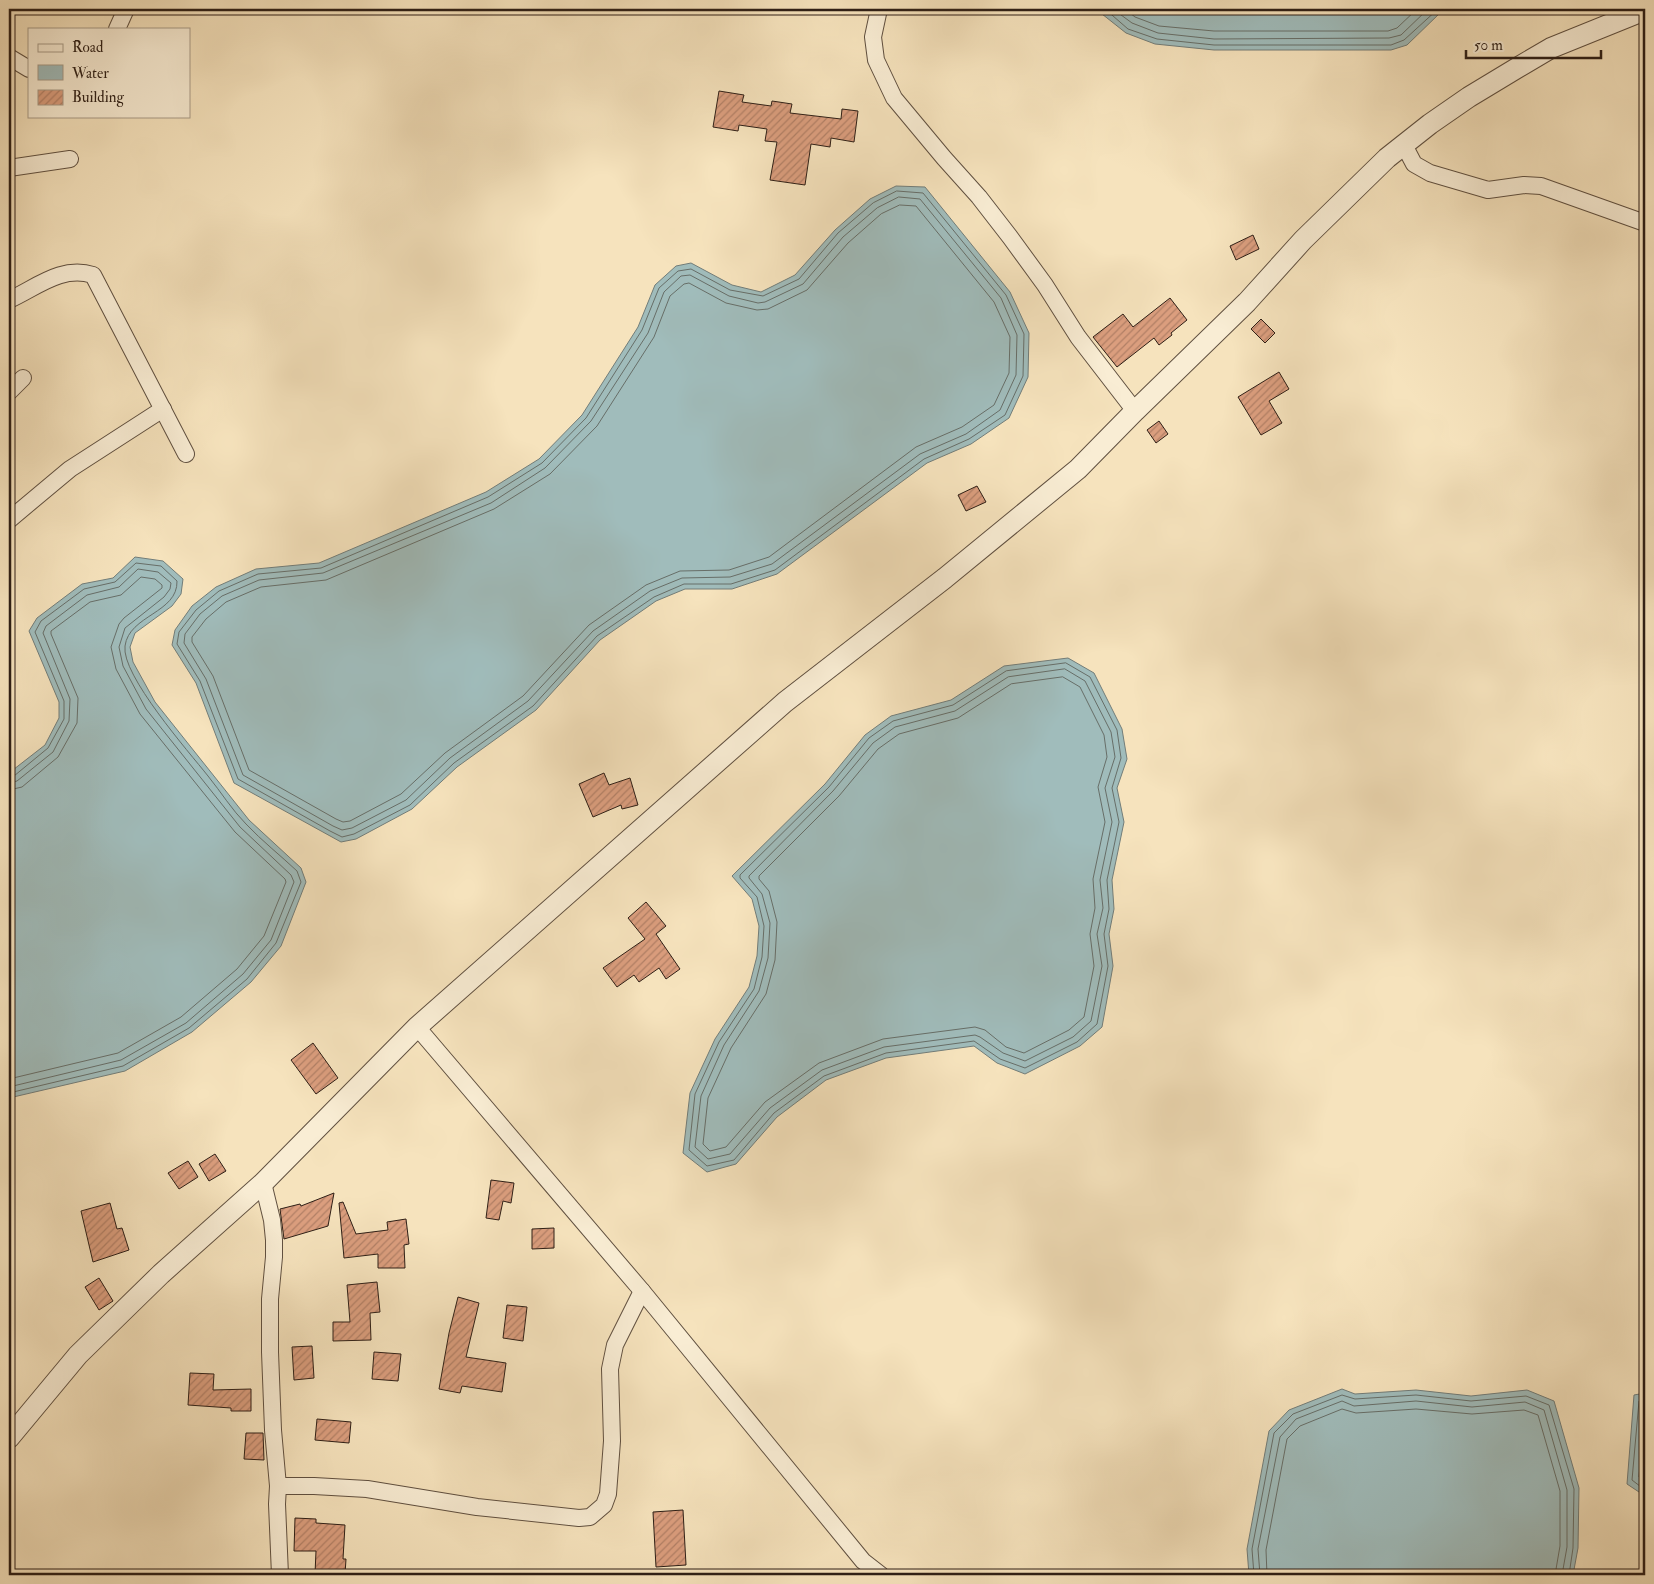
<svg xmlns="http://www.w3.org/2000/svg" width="1654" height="1584" font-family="'IM FELL Double Pica',serif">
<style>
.water{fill:#a0bcbb;stroke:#727d79}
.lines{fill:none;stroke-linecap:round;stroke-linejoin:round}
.shore{stroke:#676e68;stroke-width:1}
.building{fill:url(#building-hatch);stroke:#2e1f16}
.minor-casing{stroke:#605040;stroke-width:18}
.tertiary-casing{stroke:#605040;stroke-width:22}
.minor{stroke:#f9edd4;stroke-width:16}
.tertiary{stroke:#f9edd4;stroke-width:20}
</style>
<defs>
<pattern id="building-hatch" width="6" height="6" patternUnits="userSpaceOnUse" patternTransform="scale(1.25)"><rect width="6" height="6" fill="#db9e7e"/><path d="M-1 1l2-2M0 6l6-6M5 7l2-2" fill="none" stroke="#b28066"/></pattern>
</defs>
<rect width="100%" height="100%" fill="#f6e3bd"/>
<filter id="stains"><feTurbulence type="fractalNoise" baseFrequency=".004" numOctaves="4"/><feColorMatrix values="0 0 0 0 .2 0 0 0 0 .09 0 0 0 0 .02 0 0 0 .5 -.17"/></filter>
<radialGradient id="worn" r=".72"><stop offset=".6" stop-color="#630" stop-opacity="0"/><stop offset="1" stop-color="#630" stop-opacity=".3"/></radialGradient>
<g class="water">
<polygon points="1099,9 1448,9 1440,13 1407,45 1391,50 1214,50 1155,44 1126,33 1102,14"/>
<polygon points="896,186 925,187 1010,292 1029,333 1028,377 1009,418 971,444 927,463 777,574 732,589 685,589 656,601 600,640 536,710 457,767 412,809 356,839 341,842 234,783 196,683 172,645 175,630 192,606 216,587 256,569 319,563 486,492 539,459 582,415 638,327 655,285 676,266 691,263 732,285 761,292 795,275 835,230 870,199"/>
<polygon points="135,557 163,561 183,579 181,594 172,606 135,633 130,647 133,662 155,702 249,820 301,868 306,882 281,946 251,982 192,1032 125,1071 9,1098 9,773 45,745 59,718 59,702 29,631 37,618 82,584 113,578"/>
<polygon points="1068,658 1094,673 1122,729 1127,759 1117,788 1124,822 1112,880 1114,909 1109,934 1113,966 1102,1027 1080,1046 1025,1074 997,1063 974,1046 886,1058 826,1080 777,1117 736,1164 707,1172 683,1153 690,1093 715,1039 749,987 757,956 759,926 752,899 732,876 825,784 865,735 891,716 951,700 1004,666"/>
<polygon points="1342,1389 1355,1394 1416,1390 1471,1396 1527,1390 1554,1401 1579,1488 1578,1548 1573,1575 1249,1575 1247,1549 1269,1431 1289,1410"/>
<polygon points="1645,1393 1645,1496 1627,1484 1634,1395"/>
</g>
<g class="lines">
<g class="shore">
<polyline points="1105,9 1128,29 1157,39 1214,45 1391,45 1404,40 1438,9"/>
<polyline points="1113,9 1132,23 1158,33 1214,39 1389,38 1401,35 1428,9"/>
<polyline points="1125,9 1135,17 1159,26 1214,31 1388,31 1397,28 1417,9"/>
<polygon points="897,191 923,193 1006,295 1024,334 1023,376 1005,415 969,439 924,459 775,570 731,584 684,584 654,597 597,636 533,706 454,763 410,805 354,834 342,837 330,831 238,779 200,681 177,644 179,632 196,610 219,591 258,574 321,568 488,497 542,463 586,418 642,330 659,288 678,271 691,269 730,290 763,296 799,279 838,233 873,203"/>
<polygon points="899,197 920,199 1001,298 1017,335 1016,375 1000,410 966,434 920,454 772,564 730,577 682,578 650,591 593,631 528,701 450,758 406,800 352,828 342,830 333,826 243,775 206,679 184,643 185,634 200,614 222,596 259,580 323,573 491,503 545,468 591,421 648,333 664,292 681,276 690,275 729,296 758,303 765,302 803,284 843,237 877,208"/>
<polygon points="900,205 916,206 994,302 1010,337 1009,373 994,405 962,427 916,447 769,557 729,570 680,571 646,585 589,625 523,696 445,753 401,794 350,821 343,822 336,819 249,770 213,676 192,642 192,637 206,619 226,602 261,587 326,580 494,509 550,474 597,426 654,337 670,296 684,284 689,283 726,303 757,310 768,309 807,290 848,243 881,214"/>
<polygon points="1066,663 1090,677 1117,730 1121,758 1112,788 1119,822 1107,880 1109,909 1104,934 1108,966 1097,1024 1077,1042 1025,1068 1000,1059 974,1041 886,1053 824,1076 774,1113 734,1160 707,1166 689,1150 695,1094 719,1042 754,989 762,957 764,926 757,897 740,878 740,875 829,787 869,738 893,721 953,705 1006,671"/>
<polygon points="1065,669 1085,681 1111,732 1115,757 1105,788 1112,822 1100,880 1103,908 1097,934 1102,966 1091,1021 1073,1037 1025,1061 1003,1053 980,1037 975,1035 884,1047 822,1070 770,1108 730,1154 708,1159 695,1147 701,1096 724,1045 759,991 768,958 770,923 762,894 749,878 749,876 833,791 873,743 895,727 955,711 1008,677"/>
<polygon points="1063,677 1080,687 1104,735 1107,757 1098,787 1105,822 1093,879 1095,908 1090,934 1094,966 1084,1017 1069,1030 1024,1053 1006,1047 985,1030 975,1027 883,1039 819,1063 765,1102 726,1147 710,1151 703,1144 708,1098 731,1048 766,994 775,960 777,922 769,891 759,879 759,876 839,796 878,749 899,734 958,718 1011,684"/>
<path d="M9,777l5,-1 34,-28 16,-29v-18l-29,-69 6,-11 43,-32 31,-7 21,-19 25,3 16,15c1,32 -48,34 -52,65 -4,29 64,106 83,130 13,16 24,34 38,48 16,17 34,31 51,47l4,11 -25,61 -29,36 -58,49 -66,38 -114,27"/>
<polyline points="9,783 17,781 53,752 69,721 70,699 43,633 46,626 87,595 119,587 138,569 158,572 171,583 170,589 164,597 125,628 119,647 123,666 146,709 240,827 291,875 294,882 271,940 243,974 186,1023 121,1060 9,1087"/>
<polyline points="9,790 22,787 58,757 77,723 78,698 51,634 51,631 90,602 121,595 141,577 155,579 162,585 162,588 124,618 119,624 111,647 116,669 140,714 235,832 285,879 286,882 264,936 237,969 181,1017 118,1053 9,1079"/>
<polyline points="1645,1398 1639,1401 1632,1480 1645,1490"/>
<polyline points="1645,1405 1639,1477 1645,1483"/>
<polyline points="1254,1575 1252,1549 1274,1433 1293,1414 1342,1395 1355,1399 1416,1395 1471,1401 1526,1396 1549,1405 1574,1489 1573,1548 1569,1575"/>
<polyline points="1260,1575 1258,1549 1280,1437 1296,1419 1342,1401 1354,1406 1416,1401 1472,1407 1525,1402 1544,1410 1567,1490 1567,1547 1562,1575"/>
<polyline points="1267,1575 1266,1550 1287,1439 1300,1426 1342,1409 1356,1413 1416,1409 1472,1414 1524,1410 1538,1415 1560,1491 1560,1546 1555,1575"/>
</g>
</g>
<g class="building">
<polygon points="719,91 744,95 742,102 771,106 772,101 792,104 790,113 841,119 842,109 858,111 854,142 831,138 830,147 811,144 805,185 770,180 777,142 765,141 767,129 739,125 738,131 713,127"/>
<polygon points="1253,235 1259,249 1236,260 1230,246"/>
<polygon points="1170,298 1187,320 1171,333 1172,335 1159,345 1154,338 1117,367 1093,337 1123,314 1133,327"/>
<polygon points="1261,319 1275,333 1265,343 1251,329"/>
<polygon points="1279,372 1289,389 1269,401 1282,423 1261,435 1238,397"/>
<polygon points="1159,421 1168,434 1156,443 1147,430"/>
<polygon points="977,486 986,502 966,511 958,495"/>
<polygon points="604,773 609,785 630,778 638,805 622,809 621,805 593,817 579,784"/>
<polygon points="646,902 666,926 656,934 680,969 666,979 659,968 639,982 634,975 617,987 603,968 645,939 628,918"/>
<polygon points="313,1043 338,1078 316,1094 291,1060"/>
<polygon points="215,1154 226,1171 209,1181 199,1164"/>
<polygon points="188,1161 198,1177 179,1189 168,1173"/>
<polygon points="491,1180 514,1183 511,1203 503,1201 499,1220 486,1218"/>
<polygon points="334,1193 328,1226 284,1239 280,1209 300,1204 301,1206"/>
<polygon points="343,1202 356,1234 388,1230 387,1222 406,1219 409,1244 404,1245 405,1268 378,1268 378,1254 344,1258 339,1203"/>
<polygon points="110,1203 117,1229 122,1228 129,1250 93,1262 81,1211"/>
<polygon points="554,1228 554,1248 532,1249 532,1229"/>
<polygon points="99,1278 113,1301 99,1310 85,1287"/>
<polygon points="377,1282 380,1312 370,1313 371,1340 333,1341 333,1322 350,1322 347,1285"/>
<polygon points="458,1297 479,1303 466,1357 506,1363 502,1392 462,1386 460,1393 439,1389 449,1333"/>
<polygon points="507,1305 527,1307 523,1341 503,1338"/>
<polygon points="312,1346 314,1378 294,1380 292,1347"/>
<polygon points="374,1352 401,1354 398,1381 372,1379"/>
<polygon points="190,1373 214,1374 213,1390 251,1389 251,1411 231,1411 231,1408 188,1405"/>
<polygon points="317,1419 351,1422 349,1443 315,1440"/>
<polygon points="246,1433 263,1433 264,1460 244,1459"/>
<polygon points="683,1510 686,1565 656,1567 653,1512"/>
<polygon points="295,1518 316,1519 316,1523 345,1525 343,1559 346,1559 345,1574 315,1574 316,1551 294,1551"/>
</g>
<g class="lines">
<defs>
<g id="minor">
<polyline points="879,9 873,37 876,60 894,98 944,158 979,197 1010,237 1045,285 1078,337 1135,411"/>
<polyline points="117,29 126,9"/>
<polyline points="9,57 29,69"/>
<polyline points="1404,145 1414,164 1430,173 1488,190 1524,185 1541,186 1645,223"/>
<polyline points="9,168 70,159"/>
<path d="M9,300c27,-12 52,-35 84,-25l93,179"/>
<polyline points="9,392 23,378"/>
<polyline points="9,520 70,469 163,409"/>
<polyline points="417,1027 642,1291 863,1561 881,1575"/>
<polyline points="263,1183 272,1220 274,1240 274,1257 270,1299 270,1352 273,1430 278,1486 314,1486 367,1489 477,1507 579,1518 590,1517 604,1505 608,1494 612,1441 610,1369 615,1345 642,1291"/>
<polyline points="278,1486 277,1504 280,1575"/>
</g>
<polyline id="tertiary" points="9,1438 78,1355 161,1274 263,1183 417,1027 785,702 945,578 1078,469 1135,411 1247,302 1303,240 1387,158 1430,124 1469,97 1517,68 1551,48 1645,10"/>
</defs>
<use href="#minor" class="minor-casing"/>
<use href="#tertiary" class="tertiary-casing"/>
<use href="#minor" class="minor"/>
<use href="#tertiary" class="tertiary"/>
</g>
<rect width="1654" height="1584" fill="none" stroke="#f6e3bd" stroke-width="30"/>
<rect x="10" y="10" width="1634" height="1564" fill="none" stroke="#2e1f16" stroke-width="2.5"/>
<rect x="15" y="15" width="1624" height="1554" fill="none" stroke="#2e1f16"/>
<rect x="28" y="28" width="162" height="90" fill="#f9edd4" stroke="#a89b88"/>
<rect x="38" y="44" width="25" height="8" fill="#f9edd4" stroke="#a89b88"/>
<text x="72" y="52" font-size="15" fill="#2e1f16">Road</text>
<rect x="38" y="65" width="25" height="15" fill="#a0bcbb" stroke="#a89b88"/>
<text x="72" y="78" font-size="15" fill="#2e1f16">Water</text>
<rect x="38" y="90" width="25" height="15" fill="url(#building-hatch)" stroke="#a89b88"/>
<text x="72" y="102" font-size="15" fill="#2e1f16">Building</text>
<path d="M1466 50v8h135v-8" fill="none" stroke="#2e1f16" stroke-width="2.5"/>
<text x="1474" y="50" font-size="15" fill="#2e1f16" stroke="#f9edd4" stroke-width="4" paint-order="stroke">50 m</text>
<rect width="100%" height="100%" filter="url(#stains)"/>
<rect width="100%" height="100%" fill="url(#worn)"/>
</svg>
